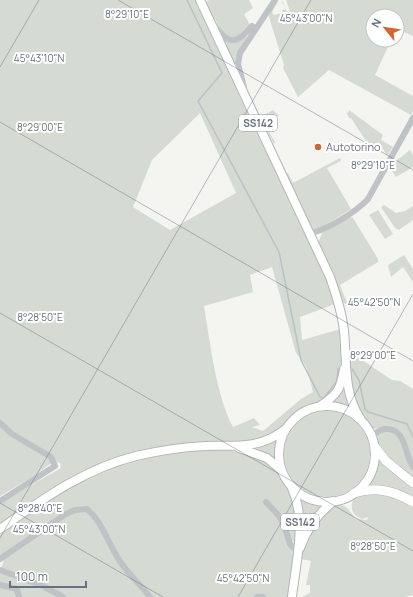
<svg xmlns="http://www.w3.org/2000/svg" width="413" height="597" font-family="Manrope,sans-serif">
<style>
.green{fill:#d5dbd2;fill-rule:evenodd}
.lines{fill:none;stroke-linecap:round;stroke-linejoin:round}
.stream{stroke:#b9c2c7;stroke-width:1.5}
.major-casing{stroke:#b3b6b9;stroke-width:10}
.highway-casing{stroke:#b2b5b8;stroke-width:10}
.minor{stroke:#c0c3c6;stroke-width:6}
.major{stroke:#fff;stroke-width:8}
.highway{stroke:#fff;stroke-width:9}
.ticks{fill:none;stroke:#66727f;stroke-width:1;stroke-opacity:0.45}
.poi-dot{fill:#d36532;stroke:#fff;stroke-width:1.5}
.labels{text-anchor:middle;stroke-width:4;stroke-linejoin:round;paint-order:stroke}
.shield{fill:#fff;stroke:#949ca5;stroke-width:1}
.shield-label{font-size:10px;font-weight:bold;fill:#66727f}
.poi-label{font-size:11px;fill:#66727f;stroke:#fff;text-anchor:start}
.ticks-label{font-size:10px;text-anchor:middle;fill:#66727f;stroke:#fff;stroke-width:4;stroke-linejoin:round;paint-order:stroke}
</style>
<rect width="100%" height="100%" fill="#f4f4f1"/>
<g class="green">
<path d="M0,0h196l130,275 9,29 -35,13 2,23 39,-11 2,26 -1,15 -5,18 -18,15 -21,8 -22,22 -24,8 -52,1 -25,3 -64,15 -22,8 -42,23 -47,32v-20l61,-35 -1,-5 -6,-2 -20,15 -34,20zM200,113l36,80 -66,37 -37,-23 19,-47zM272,267l24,86 10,13 7,26 -12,7 -38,32 -11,-4 8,-2 -6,-7 -21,9c-17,-31 -23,-86 -29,-121l49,-14 -3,-17z"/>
<polygon points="209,0 249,0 253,8 244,14 250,25 235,38 225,36 205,3"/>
<polygon points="279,0 272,12 274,15 282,13 282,10 286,9 283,3 281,4 283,1 288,15 286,16 287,19 292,17 286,0 413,0 413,36 397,29 397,16 373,16 373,40 391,40 375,75 413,96 413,111 411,115 329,70 298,97 283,68 284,65 268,14"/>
<polygon points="247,36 238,52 238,74 220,38 234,43"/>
<polygon points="273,110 279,116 265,125 275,142 274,144 260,117"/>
<polygon points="349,110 383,135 381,140 393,147 387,156 379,142 363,149 360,145 366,141 351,118 349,118 346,111 348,113"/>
<polygon points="410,150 413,155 413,167 396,177 390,168 392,164"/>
<polygon points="340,158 341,161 327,168 351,209 318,230 311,229 286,174 288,173 293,183"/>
<polygon points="384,205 396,213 405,211 413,206 413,220 399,230 395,228 381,207"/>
<polygon points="378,210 393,234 385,239 369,215"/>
<polygon points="350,217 353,218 378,259 378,262 340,285 348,305 341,302 318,243 322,233"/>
<polygon points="404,255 413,269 413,282 403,267 391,277 388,265"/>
<path d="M359,358l33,22 8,1 13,8v74c-8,-24 -10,-40 -40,-34l-19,-24 -5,-43 3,-3z"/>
<polygon points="344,382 348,406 334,402 341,392"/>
<circle cx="327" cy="454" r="43"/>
<polygon points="380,432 391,432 402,439 407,461 413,470 413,480 380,450 376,439"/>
<polygon points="278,439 276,451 277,461 250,447"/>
<path d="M207,450c32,0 58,1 77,30 5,8 10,15 12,25 3,11 0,28 0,40l-4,-5 -4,5 6,10 -6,42h-288v-26l4,-10 -4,-1v-25c29,-20 58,-46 91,-60 37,-16 77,-21 116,-25z"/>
<polygon points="378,455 413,486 413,501 367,487 374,474"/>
<path d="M377,491l36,13v91l-8,2h-103l8,-4v-8h-4l5,-24 -10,-2c2,-14 23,-65 43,-53 6,3 8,10 13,13l10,1 1,-3 -6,2c-11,-4 -13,-14 -7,-22z"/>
<polygon points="300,500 322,507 304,531 303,530"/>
</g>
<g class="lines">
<g class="stream">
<polyline points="187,0 222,73 198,101 279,252 301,360 320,397 324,398 337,381 338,368"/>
<polyline points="352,369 359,380 365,409 368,412 407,424 413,437"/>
</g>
<defs>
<g id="major">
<path d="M200,0l130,277c6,17 12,35 14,54 3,29 -1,62 16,87"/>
<path d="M320,406c17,-11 21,-17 24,-37"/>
<circle cx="327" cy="454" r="48"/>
<polyline points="239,448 267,458 281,470"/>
<path d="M0,529c43,-30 84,-60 136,-73 22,-5 46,-9 69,-10 32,-1 53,4 81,-17"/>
<path d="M300,548c7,-20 17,-34 34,-47"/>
<path d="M292,597c4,-35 15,-76 0,-109"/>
</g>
<g id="highway">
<polyline points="375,447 386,461 413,483"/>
<path d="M354,493c22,-7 40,-2 59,9"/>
</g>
</defs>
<use href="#major" class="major-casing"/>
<use href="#highway" class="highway-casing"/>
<g class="minor">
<path d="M215,26c15,21 22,17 37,0"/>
<polyline points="244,87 238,64 240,53 275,0"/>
<path d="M310,233c16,-2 47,-22 58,-34l45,-81"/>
<polyline points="0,423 12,434 51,457 55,466 0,501"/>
<path d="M372,437c4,-5 7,-7 13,-8 22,-1 19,25 28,38"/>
<polyline points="266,502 279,516 284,525 290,544 297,552"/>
<path d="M0,559l66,-45 9,-4 12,-1c16,13 22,38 35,55 8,12 19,21 28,33"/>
<polyline points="0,570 43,586 63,597"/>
<polyline points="0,585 17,589 19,597"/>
<polyline points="257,597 263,597"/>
</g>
<use href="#major" class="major"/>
<use href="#highway" class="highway"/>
</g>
<path class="ticks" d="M118,0l295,170M0,67l39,-67M0,122l413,239M0,313l413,238M0,503l163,94M0,538l311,-538M238,597l175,-303"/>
<circle class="poi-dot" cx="318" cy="147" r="4"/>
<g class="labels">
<g class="shield">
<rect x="239" y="115" width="38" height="16" rx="3"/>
<rect x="281" y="514" width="38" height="16" rx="3"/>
</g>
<g class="shield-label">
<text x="258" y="127">SS142</text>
<text x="300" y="526">SS142</text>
</g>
<g class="poi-label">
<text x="326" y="151">Autotorino</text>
</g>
</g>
<g class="ticks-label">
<text x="127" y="18">8°29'10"E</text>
<text x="306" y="22">45°43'00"N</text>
<text x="39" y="62">45°43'10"N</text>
<text x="40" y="131">8°29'00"E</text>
<text x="373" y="169">8°29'10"E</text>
<text x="374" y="306">45°42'50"N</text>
<text x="40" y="321">8°28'50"E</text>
<text x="373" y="359">8°29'00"E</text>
<text x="40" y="512">8°28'40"E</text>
<text x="39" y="533">45°43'00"N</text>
<text x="373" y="550">8°28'50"E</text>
<text x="243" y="582">45°42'50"N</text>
</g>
<g transform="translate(385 28) rotate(300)"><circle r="19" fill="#ffffff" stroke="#c2c7cc"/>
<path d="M0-3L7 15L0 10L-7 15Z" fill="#d36532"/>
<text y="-6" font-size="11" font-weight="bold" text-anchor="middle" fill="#66727f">N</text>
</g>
<path d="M10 581v6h76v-6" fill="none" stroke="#66727f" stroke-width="2"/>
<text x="16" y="581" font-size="12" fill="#66727f" stroke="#ffffff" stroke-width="3" paint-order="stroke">100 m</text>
</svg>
